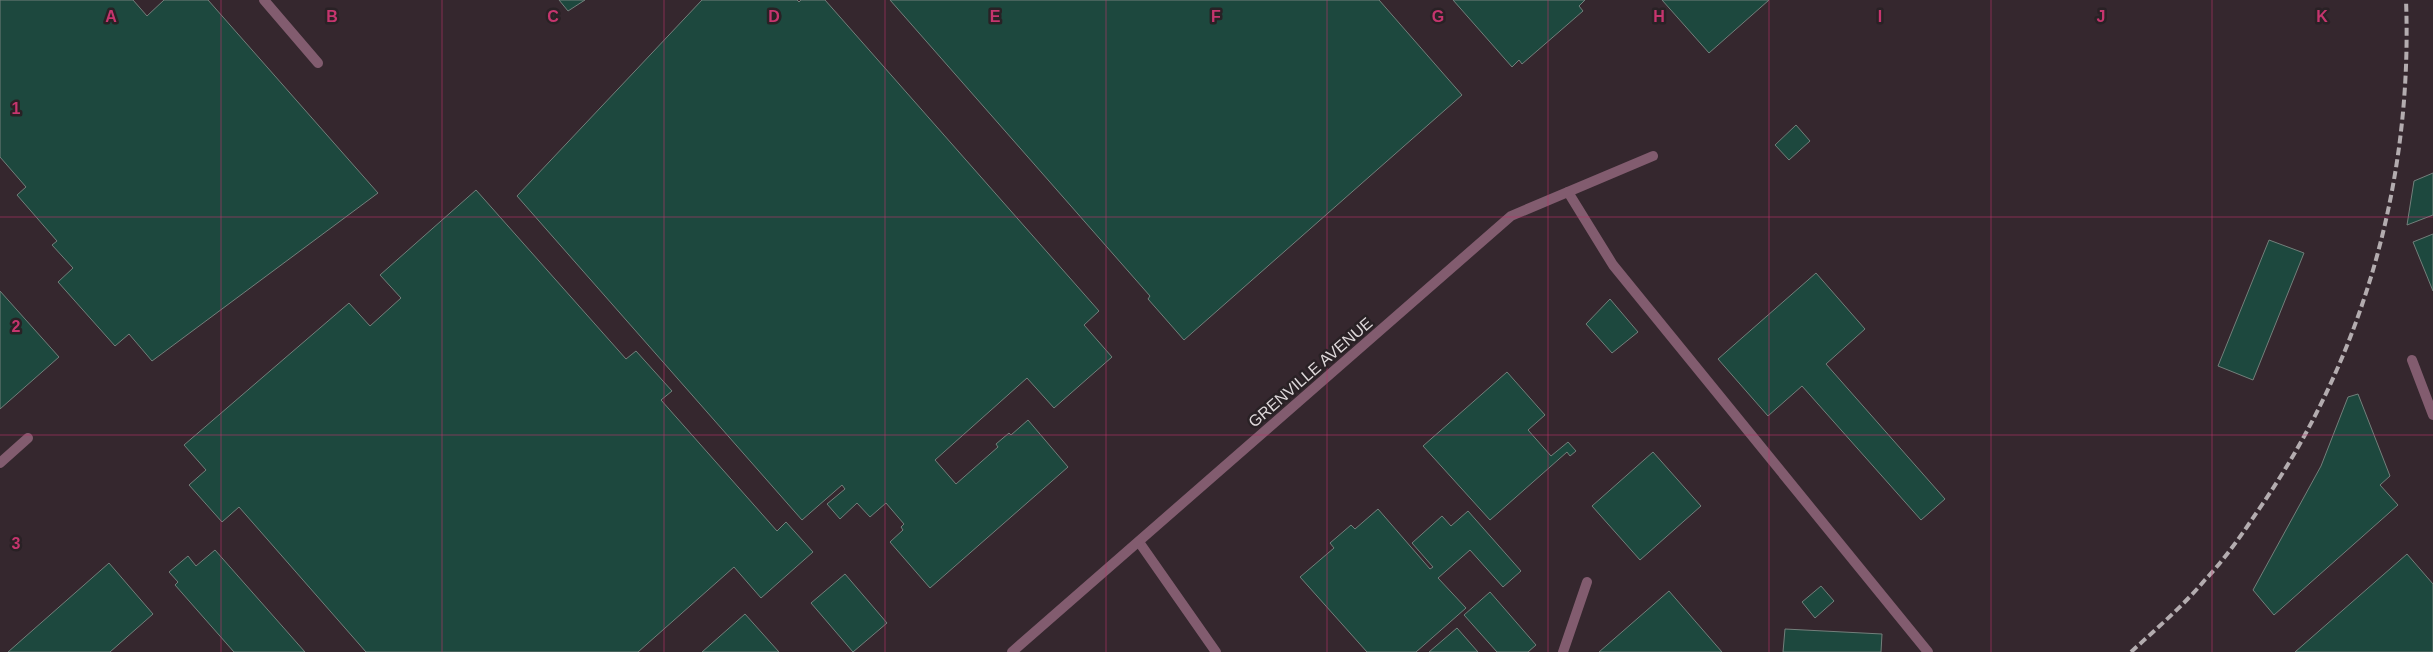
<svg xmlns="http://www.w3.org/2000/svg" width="2433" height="652" font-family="Helvetica,sans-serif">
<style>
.built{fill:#35272e}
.building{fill:#1d483e;stroke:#737f7b}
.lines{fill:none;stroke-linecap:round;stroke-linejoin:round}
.lane{stroke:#825c6f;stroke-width:10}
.rail{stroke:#b3acaf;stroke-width:4;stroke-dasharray:8 4;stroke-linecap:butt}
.grid{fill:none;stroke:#c6356e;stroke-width:1;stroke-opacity:0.55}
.labels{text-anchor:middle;stroke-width:5;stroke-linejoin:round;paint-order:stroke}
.street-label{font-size:16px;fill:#ddd7d9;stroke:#292125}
.grid-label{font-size:16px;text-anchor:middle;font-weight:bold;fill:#c6356e;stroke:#292125;stroke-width:5;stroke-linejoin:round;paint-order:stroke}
</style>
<rect width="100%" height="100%" fill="#292125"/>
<rect class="built" x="0" y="0" width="2433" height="652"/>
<g class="building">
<polygon points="0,0 133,0 147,16 164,0 208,0 378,193 152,361 129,334 115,346 58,282 73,268 52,245 57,241 17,195 26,187 0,157"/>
<polygon points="559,0 585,0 568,11"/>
<polygon points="702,0 797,0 799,2 801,0 825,0 1099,311 1084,325 1112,357 1054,408 1027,378 935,460 956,484 998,447 996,444 1009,433 1011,435 1028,420 1068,467 930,588 890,542 903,530 901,527 904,524 886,503 870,517 857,503 840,519 827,504 845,489 842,485 802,520 517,196"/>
<polygon points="890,0 1379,0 1462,95 1184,340 1148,299 1150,296"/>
<polygon points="1453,0 1585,0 1579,6 1583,11 1522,64 1519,60 1512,67"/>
<polygon points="1662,0 1769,0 1709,53"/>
<polygon points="1796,125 1810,141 1789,160 1775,145"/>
<polygon points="2433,173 2433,215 2407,225 2414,181"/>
<polygon points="476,190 626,359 636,351 672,391 661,400 777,531 786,522 813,552 761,598 734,567 638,652 366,652 239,507 222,522 189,485 206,470 184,445 349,303 370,326 401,298 380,275"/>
<polygon points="2433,234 2433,291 2413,242"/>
<polygon points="2269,240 2304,253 2253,380 2218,366"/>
<polygon points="1816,273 1865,329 1826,364 1945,499 1921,520 1802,386 1768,416 1718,359"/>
<polygon points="0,291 59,357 0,409"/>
<polygon points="1610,299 1638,332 1612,353 1586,324"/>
<polygon points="1507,372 1545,415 1528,430 1551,456 1568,442 1576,451 1570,456 1567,452 1490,520 1423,446"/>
<polygon points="2358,394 2390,476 2380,485 2398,505 2274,615 2253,590 2321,466 2348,397"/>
<polygon points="1653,452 1701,506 1640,560 1592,506"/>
<polygon points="1378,509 1430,569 1433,567 1412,543 1442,516 1451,526 1468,511 1521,571 1503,587 1470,550 1438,578 1466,608 1416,652 1367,652 1300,577 1334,548 1330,543 1351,525 1355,529"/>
<polygon points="215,550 305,652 234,652 175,585 178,582 169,572 188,556 196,566"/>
<polygon points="2407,554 2433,584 2433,652 2295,652"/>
<polygon points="109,563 153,614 110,652 8,652"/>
<polygon points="845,574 887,623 853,652 811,603"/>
<polygon points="1821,586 1834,601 1815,618 1802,602"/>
<polygon points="1669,591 1722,652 1599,652"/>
<polygon points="1490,592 1536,645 1528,652 1497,652 1464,615"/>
<polygon points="745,614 779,652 702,652"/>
<polygon points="1457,628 1478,652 1429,652"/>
<polygon points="1785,629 1882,634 1881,652 1783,652"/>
</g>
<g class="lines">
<g class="lane">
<polyline points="264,0 318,63"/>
<polyline points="1568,192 1613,265 1928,652"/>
<polyline points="2412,360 2433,415"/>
<polyline points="0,463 28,438"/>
<polyline points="1139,542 1216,652"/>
<polyline points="1012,652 1511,216 1653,156"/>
<polyline points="1563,652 1587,582"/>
</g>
<path class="rail" d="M2131,652c25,-23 51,-45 73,-71 20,-21 37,-45 53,-69 105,-150 156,-329 149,-512"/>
</g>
<path class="grid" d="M221,0v652M442,0v652M664,0v652M885,0v652M1106,0v652M1327,0v652M1548,0v652M1769,0v652M1991,0v652M2212,0v652M0,217h2433M0,435h2433"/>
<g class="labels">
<g class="street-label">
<text transform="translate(1310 372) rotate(-41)" y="6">GRENVILLE AVENUE</text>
</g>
</g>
<g class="grid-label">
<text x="111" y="22">A</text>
<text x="332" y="22">B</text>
<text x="553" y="22">C</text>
<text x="774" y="22">D</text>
<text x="995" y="22">E</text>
<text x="1216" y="22">F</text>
<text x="1438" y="22">G</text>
<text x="1659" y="22">H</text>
<text x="1880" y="22">I</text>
<text x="2101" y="22">J</text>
<text x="2322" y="22">K</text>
<text x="16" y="114">1</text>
<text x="16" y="332">2</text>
<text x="16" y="549">3</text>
</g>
</svg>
